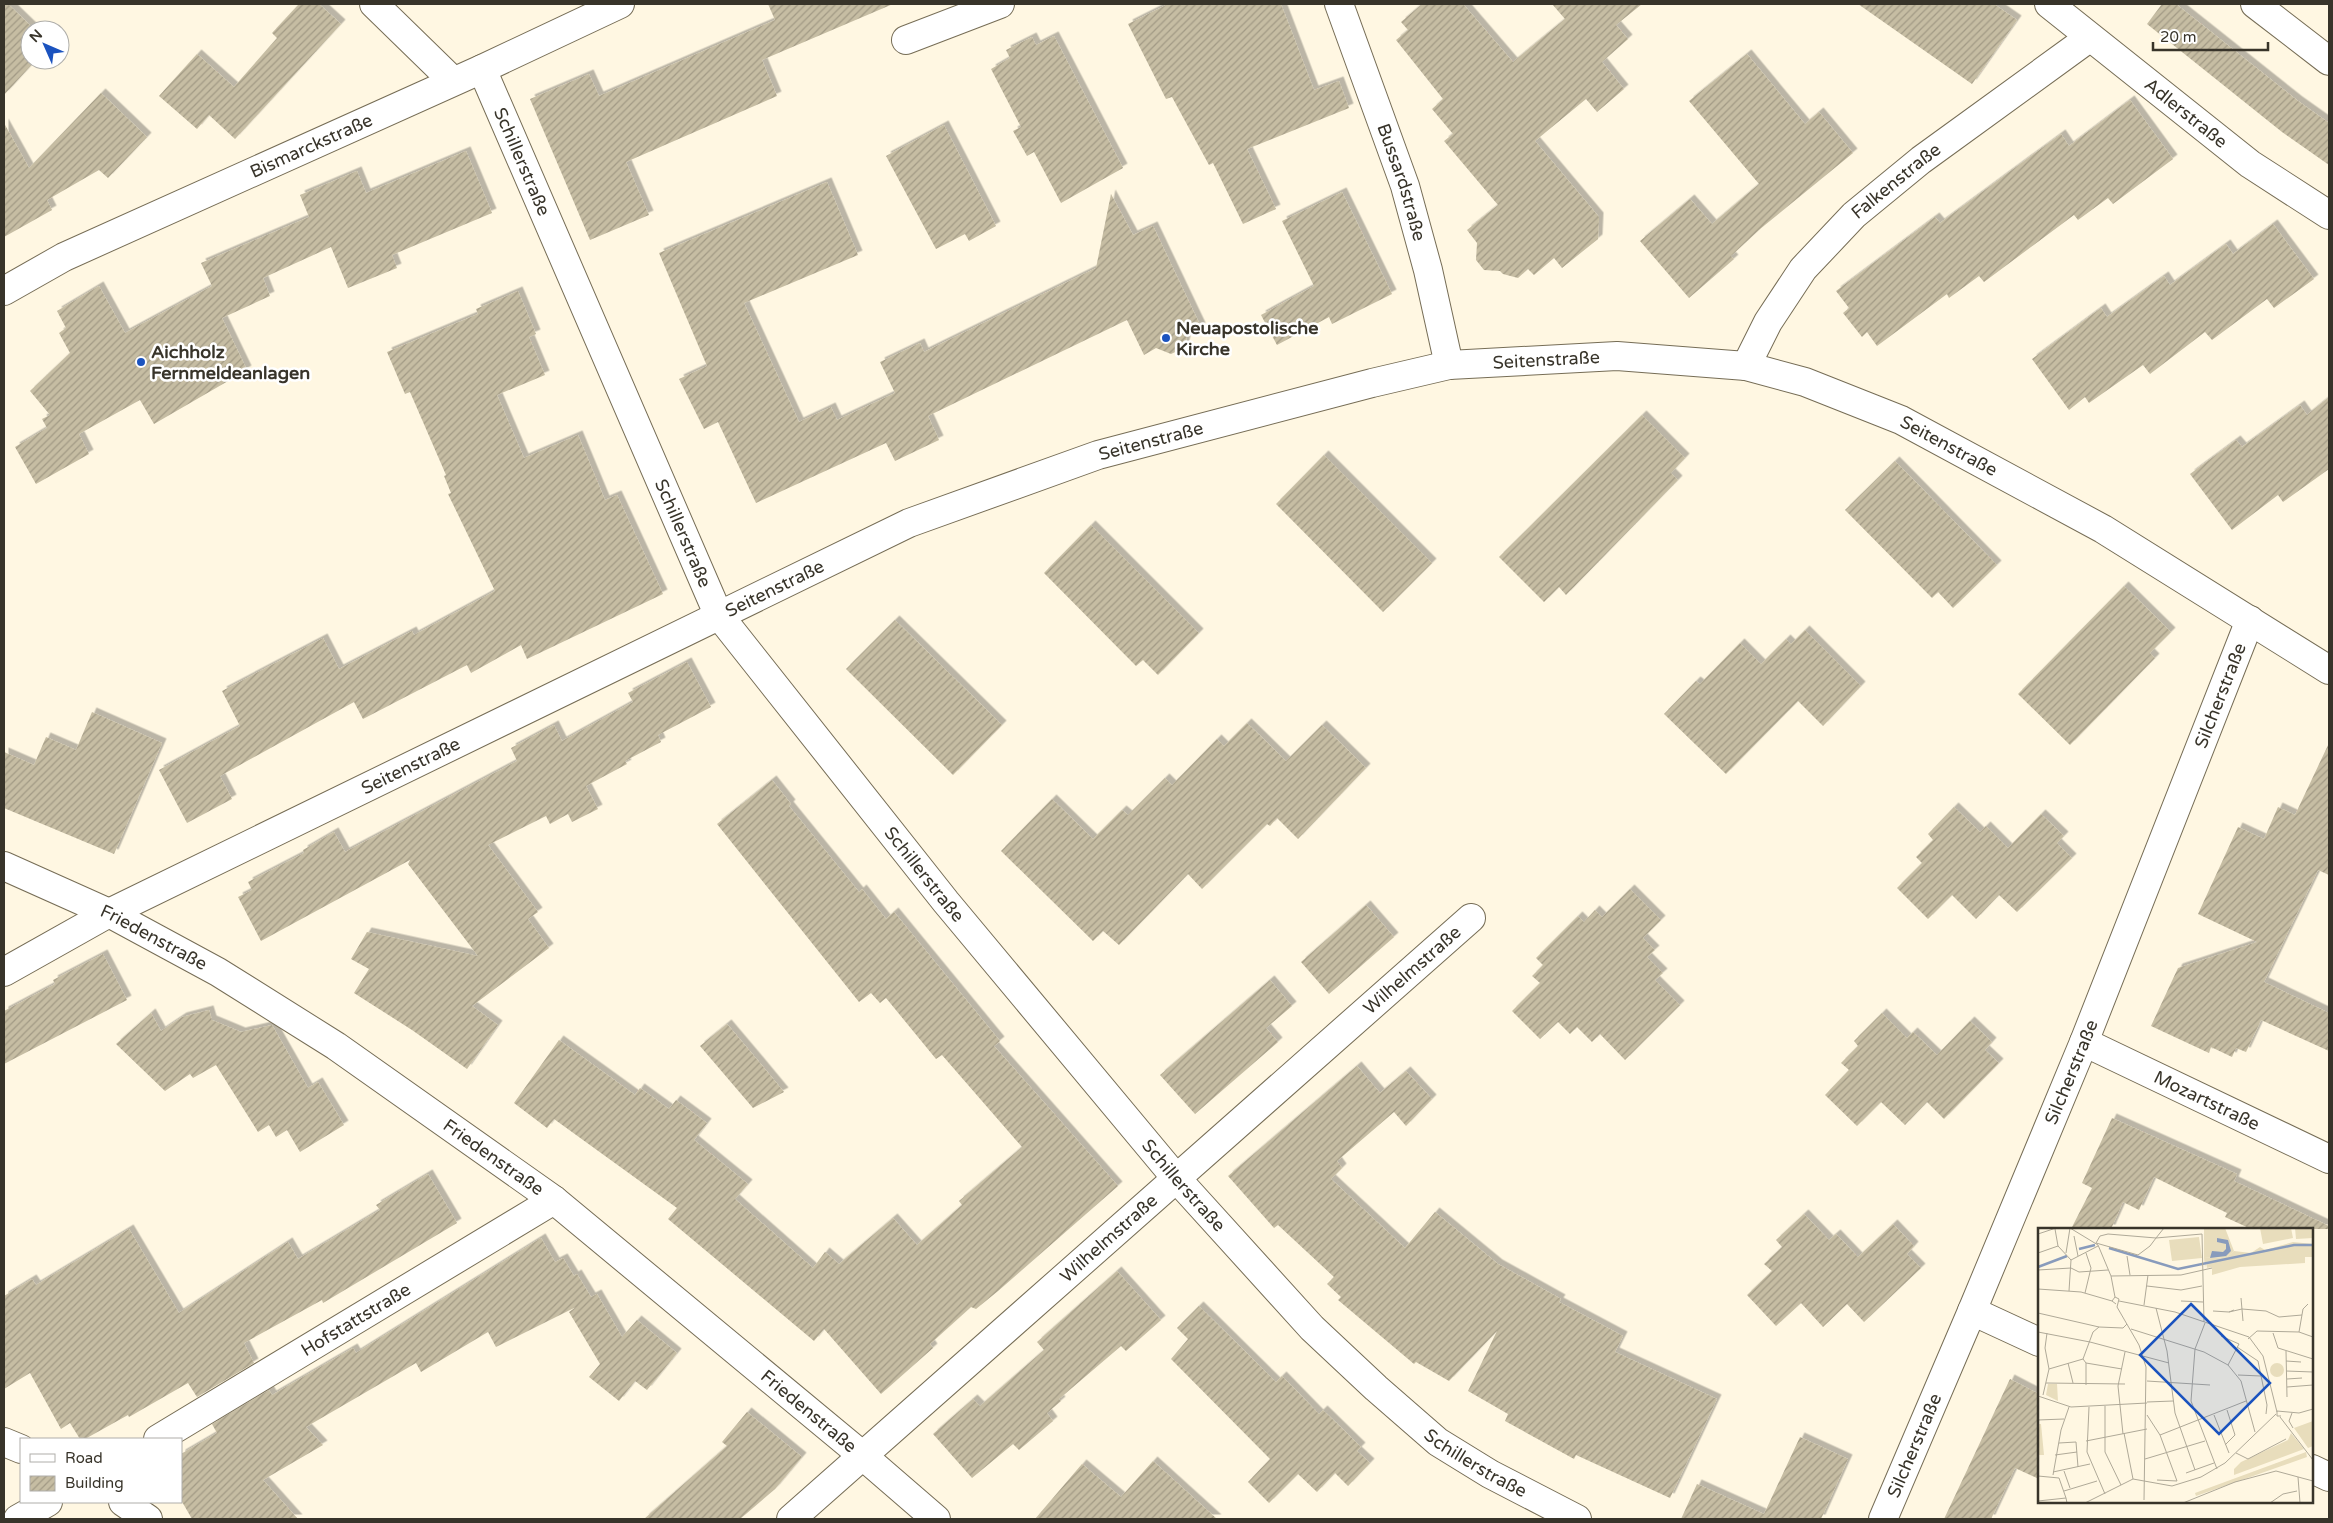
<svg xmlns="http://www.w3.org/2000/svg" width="2333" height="1523" font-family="'Varela Round',sans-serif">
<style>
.building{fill:url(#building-hatch);filter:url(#shadow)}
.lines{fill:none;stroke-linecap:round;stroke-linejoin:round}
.minor-casing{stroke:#766d56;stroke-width:30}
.minor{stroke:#fff;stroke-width:28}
.poi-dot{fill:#1b53bf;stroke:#fff;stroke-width:2}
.labels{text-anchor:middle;stroke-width:5;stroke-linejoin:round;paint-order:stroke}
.street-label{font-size:18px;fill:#38342a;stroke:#fff}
.poi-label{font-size:18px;font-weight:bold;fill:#38342a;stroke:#fff;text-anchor:start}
.inset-river{fill:none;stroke:#889bbc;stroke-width:2.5}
.inset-road{fill:none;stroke:#afa998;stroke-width:1}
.view{fill:#1b53bf;fill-opacity:0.15;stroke:#1b53bf;stroke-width:2.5}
.inset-edge{fill:none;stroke:#38342a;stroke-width:2.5}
</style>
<defs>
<pattern id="building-hatch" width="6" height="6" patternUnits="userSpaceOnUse" patternTransform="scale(1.25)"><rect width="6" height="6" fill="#c6bda3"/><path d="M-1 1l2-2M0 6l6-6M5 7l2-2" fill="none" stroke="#a29a85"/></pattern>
<filter id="shadow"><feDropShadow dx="4.5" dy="-4.5" stdDeviation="0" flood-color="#0004"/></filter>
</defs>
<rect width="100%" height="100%" fill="#fff7e2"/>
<g class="building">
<polygon points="4,4 8,4 35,30 30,30 30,60 36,60 4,95"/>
<polygon points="299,4 319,4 341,24 235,139 209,115 197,129 159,96 197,54 234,87 277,38 272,33"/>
<polygon points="768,4 893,4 762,60 777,96 626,162 649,215 590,240 530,99 589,74 599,96 775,20"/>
<polygon points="1168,4 1281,4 1314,90 1339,81 1349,108 1247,149 1276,209 1243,224 1213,163 1209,165 1172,97 1166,99 1128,24"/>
<polygon points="1422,4 1463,4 1513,62 1565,19 1552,4 1642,4 1616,25 1628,39 1602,62 1624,89 1597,112 1586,99 1535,141 1599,217 1598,239 1562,268 1554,258 1534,275 1528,269 1518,278 1503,274 1500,271 1484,270 1476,260 1477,243 1467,230 1498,205 1444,141 1453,134 1432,109 1443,99 1396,40 1408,30 1401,22"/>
<polygon points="1858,4 1994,4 2017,20 1972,84"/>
<polygon points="2162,4 2176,4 2298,101 2329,123 2329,165 2282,132 2147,24"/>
<polygon points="1054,36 1123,168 1061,203 1034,152 1027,156 1013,131 1021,127 991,69 1010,58 1006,50 1032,37 1036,45"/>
<polygon points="1747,54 1805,124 1819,112 1853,153 1760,229 1731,256 1734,259 1689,298 1640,241 1690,199 1712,224 1759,184 1689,101"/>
<polygon points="101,93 147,137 108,178 99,170 47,200 52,210 4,237 4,123 29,168"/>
<polygon points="2130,100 2173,159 2113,204 2108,198 2078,220 2074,215 1984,282 1979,276 1949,298 1947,294 1877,346 1867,332 1862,337 1843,313 1849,308 1836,291 1935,217 1940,223 2061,134 2069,146"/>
<polygon points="944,125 996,226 969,241 965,234 936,249 886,156"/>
<polygon points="466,151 492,213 392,255 397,268 348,288 331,247 263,278 270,296 222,318 247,370 154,424 140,400 79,434 89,454 36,484 15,447 47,428 42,419 50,415 30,391 70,353 59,333 66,328 57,311 99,286 125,333 212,286 201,263 309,217 300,195 357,171 366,193"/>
<polygon points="827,182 858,255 744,303 799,422 831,407 837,420 895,393 880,362 920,343 924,352 1096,268 1111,194 1133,235 1153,226 1201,327 1188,333 1184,348 1171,354 1156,348 1144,355 1127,320 928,416 939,440 895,461 886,443 756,503 718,422 704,429 679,379 707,366 659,253"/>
<polygon points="1342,192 1392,294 1332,324 1329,317 1277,345 1261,315 1314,286 1282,221"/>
<polygon points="2273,224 2314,279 2274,308 2267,299 2212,340 2205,332 2150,374 2143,365 2089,403 2085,397 2069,410 2032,359 2101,308 2107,317 2164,276 2170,285 2226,244 2233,254"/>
<polygon points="518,291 536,334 529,337 545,375 497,395 524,458 578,435 605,500 617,495 663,594 527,659 521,645 471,673 467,665 363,719 354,702 220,776 232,799 187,823 159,770 240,726 222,691 323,638 339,669 412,631 414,635 495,591 448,494 451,493 444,476 446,475 410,392 405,394 387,352 478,314 476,309"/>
<polygon points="2329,397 2329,469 2283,502 2278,495 2232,530 2190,474 2236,440 2242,447 2300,405 2307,415"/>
<polygon points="1642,415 1685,458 1671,473 1678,480 1566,595 1559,587 1544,602 1499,557"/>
<polygon points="1324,455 1432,563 1383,612 1276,504"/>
<polygon points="1895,461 1997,565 1953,608 1938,592 1932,598 1845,510"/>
<polygon points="1091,525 1199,633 1158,675 1143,660 1136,666 1044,573"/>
<polygon points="2124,586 2171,632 2150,653 2155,658 2070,745 2018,694"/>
<polygon points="895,620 1002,725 953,775 846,669"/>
<polygon points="1805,630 1861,686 1823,726 1798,701 1726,774 1664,714 1696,681 1700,684 1740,643 1761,664 1786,639 1791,644"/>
<polygon points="687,662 711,707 658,735 661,742 625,761 627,764 586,786 598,809 572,822 568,814 550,824 546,816 488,845 538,912 528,919 549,948 472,1006 498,1025 467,1069 412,1030 354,993 369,969 351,959 367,932 478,956 408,864 410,860 261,941 238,897 252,890 248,882 304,853 303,850 334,832 345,852 517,761 511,748 554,725 562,741 633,702 628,693"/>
<polygon points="92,712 162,743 114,854 4,808 4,752 34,765 46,737 76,750"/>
<polygon points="1247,723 1286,761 1322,725 1366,768 1298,839 1277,818 1270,826 1267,824 1202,889 1188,874 1119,945 1103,931 1093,941 1001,851 1052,799 1093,839 1122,810 1128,815 1165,778 1172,785 1217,739 1224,746"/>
<polygon points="2329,743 2329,875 2318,870 2264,982 2329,1013 2329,1051 2261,1020 2246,1052 2236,1048 2232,1057 2211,1047 2209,1053 2151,1026 2178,968 2257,942 2198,914 2238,827 2264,839 2278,807 2295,815"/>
<polygon points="772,780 791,804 789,806 859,892 862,889 886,919 894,912 1000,1041 994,1046 1118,1186 998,1291 976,1309 971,1307 930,1344 933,1348 881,1394 824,1329 814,1341 668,1219 677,1208 554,1119 547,1128 514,1103 559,1040 635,1095 640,1088 669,1109 676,1100 707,1123 694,1140 748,1184 735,1199 813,1268 825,1252 839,1264 893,1218 917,1245 962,1205 959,1201 1022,1147 942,1055 936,1059 886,998 880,1003 871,993 859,1002 717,824"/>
<polygon points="1954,807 1980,832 1986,826 2008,848 2041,814 2064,836 2057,843 2072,858 2017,912 1999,895 1976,919 1952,895 1928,919 1897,888 1922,863 1916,857 1933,840 1928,834"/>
<polygon points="1630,889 1661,920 1643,938 1655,950 1647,957 1663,973 1655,980 1680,1005 1625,1060 1600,1034 1592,1042 1577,1027 1570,1034 1558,1022 1540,1039 1512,1011 1540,983 1532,976 1543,965 1536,958 1578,916 1584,922 1595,910 1602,917"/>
<polygon points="1366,905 1394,937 1329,994 1301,962"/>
<polygon points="103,954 127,1000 4,1064 4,1011 55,984 53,980"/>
<polygon points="1270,980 1292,1006 1266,1028 1278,1042 1195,1114 1160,1075"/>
<polygon points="209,1010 212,1020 241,1032 272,1025 308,1088 318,1082 344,1125 300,1152 287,1130 276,1137 269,1125 258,1132 216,1065 193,1078 190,1074 165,1091 116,1044 151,1013 161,1031 182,1017"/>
<polygon points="1882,1013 1907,1038 1913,1032 1937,1055 1970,1021 1992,1042 1985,1050 1999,1063 1944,1119 1927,1102 1905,1125 1881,1102 1857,1126 1825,1095 1849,1070 1841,1063 1858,1046 1854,1041"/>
<polygon points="727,1024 760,1063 784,1092 753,1108 700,1046"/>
<polygon points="1357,1066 1380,1093 1406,1071 1432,1099 1406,1126 1394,1112 1337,1161 1342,1168 1331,1179 1405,1248 1435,1212 1498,1264 1561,1299 1559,1302 1623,1336 1615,1352 1717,1399 1670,1498 1576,1455 1574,1459 1505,1421 1508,1414 1468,1391 1497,1331 1449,1381 1416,1362 1414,1364 1338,1300 1341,1297 1327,1284 1334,1277 1278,1225 1274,1228 1228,1176"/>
<polygon points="2112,1118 2237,1174 2234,1181 2329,1226 2329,1229 2251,1229 2225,1217 2227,1213 2154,1177 2139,1210 2123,1202 2111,1229 2071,1229 2092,1188 2082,1183"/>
<polygon points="428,1174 457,1223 323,1303 322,1300 244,1343 254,1363 197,1397 188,1383 129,1417 128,1415 85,1439 80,1439 70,1423 61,1429 30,1373 4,1389 4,1296 32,1279 36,1285 129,1229 179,1313 288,1242 298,1259 380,1210 376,1205"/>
<polygon points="1804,1214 1829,1240 1836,1234 1858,1257 1893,1224 1914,1246 1907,1254 1921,1268 1864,1322 1847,1304 1823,1327 1801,1303 1776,1326 1747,1295 1772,1271 1764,1264 1782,1247 1776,1240"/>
<polygon points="541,1238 555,1262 563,1258 574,1276 577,1274 591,1297 597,1294 622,1337 637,1320 677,1353 647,1390 635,1381 619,1401 589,1377 600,1364 569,1312 576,1307 496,1347 488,1332 421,1372 416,1363 306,1427 323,1445 263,1480 298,1519 192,1519 181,1500 181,1454 217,1433 212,1424 269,1390 272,1395 353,1348 356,1353"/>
<polygon points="1117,1271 1161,1320 1126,1351 1121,1346 1059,1399 1061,1401 1047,1413 1053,1421 1019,1450 1013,1444 972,1478 933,1434 973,1399 980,1406 1044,1350 1037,1342"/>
<polygon points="1199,1306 1276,1382 1282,1376 1319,1414 1323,1410 1361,1447 1357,1451 1370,1463 1348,1486 1335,1473 1317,1492 1298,1474 1269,1503 1248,1482 1270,1459 1171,1359 1188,1339 1177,1328"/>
<polygon points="2010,1379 2039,1394 2039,1479 2015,1468 1991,1519 1944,1519"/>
<polygon points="747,1412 802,1457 775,1489 740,1519 644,1519 727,1446 722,1442"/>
<polygon points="1800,1437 1848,1459 1821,1519 1681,1519 1697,1484 1764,1514"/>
<polygon points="1153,1461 1217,1519 1035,1519 1082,1464 1121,1497"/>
</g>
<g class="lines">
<defs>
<g id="minor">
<polyline points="374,4 453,81"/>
<path id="s1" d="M1339,4l66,182 23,84 21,95"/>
<path id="s2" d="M2049,4l201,160 79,51"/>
<polyline points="2255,4 2329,61"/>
<polyline points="906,40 1000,4"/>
<path id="s3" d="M482,69l236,545 228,288 230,276 136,150 64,60 62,54 52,32 87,45"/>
<path id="s4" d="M4,291l60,-34 418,-188 138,-65"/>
<path id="s5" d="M1746,366l22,-44 35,-53 51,-54 67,-55 168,-122"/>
<path id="s6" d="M4,866l105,47 109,59 118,74 218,154 309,256 73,63"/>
<path id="s7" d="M4,972l105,-59 800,-390 189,-68 274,-72 77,-18 168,-9 129,10 59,16 96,38 202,109 226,141"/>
<path id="s8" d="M2084,1042l245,117"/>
<polyline points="1972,1311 2039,1342"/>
<path id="s9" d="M158,1439l396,-239"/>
<polyline points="4,1442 21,1449"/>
<polyline points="2312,1469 2329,1477"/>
<polyline points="123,1502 148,1519"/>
<polyline points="18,1519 48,1502"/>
<path id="s10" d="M791,1519l680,-601"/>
<path id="s11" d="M1883,1519l89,-208 112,-269 166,-422"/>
</g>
</defs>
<use href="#minor" class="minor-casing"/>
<use href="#minor" class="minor"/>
</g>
<g class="poi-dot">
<circle cx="1166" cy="338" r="5"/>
<circle cx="141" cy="362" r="5"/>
</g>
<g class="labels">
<g class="street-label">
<text dy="6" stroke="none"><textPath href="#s2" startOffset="175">Adlerstraße</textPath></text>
<text dy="6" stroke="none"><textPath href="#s4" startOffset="340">Bismarckstraße</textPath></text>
<text dy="6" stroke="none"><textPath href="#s3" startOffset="101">Schillerstraße</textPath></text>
<text dy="6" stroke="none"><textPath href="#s1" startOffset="189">Bussardstraße</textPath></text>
<text dy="6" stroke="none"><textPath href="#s5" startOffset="241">Falkenstraße</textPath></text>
<text dy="6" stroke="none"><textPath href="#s7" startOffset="1671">Seitenstraße</textPath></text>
<text dy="6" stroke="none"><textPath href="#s7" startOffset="1266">Seitenstraße</textPath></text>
<text dy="6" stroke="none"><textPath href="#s7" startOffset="2090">Seitenstraße</textPath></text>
<text dy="6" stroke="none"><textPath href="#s3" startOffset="506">Schillerstraße</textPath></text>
<text dy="6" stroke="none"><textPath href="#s7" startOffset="861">Seitenstraße</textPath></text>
<text dy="6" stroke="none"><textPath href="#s11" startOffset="890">Silcherstraße</textPath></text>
<text dy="6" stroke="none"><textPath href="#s7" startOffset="456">Seitenstraße</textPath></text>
<text dy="6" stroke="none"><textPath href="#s3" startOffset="926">Schillerstraße</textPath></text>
<text dy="6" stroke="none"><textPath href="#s6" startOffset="166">Friedenstraße</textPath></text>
<text dy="6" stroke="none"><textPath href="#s10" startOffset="829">Wilhelmstraße</textPath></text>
<text dy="6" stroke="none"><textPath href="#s11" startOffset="485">Silcherstraße</textPath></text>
<text dy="6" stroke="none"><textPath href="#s8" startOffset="136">Mozartstraße</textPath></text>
<text dy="6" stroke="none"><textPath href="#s6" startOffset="571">Friedenstraße</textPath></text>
<text dy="6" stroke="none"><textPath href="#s3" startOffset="1331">Schillerstraße</textPath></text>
<text dy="6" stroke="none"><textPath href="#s10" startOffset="424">Wilhelmstraße</textPath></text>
<text dy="6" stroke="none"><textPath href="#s9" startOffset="231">Hofstattstraße</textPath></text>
<text dy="6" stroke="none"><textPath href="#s6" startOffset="976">Friedenstraße</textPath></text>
<text dy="6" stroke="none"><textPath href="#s11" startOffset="80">Silcherstraße</textPath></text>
<text dy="6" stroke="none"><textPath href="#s3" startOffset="1736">Schillerstraße</textPath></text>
</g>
<g class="poi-label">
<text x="1176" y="334">Neuapostolische<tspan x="1176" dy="21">Kirche</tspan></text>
<text x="151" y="358">Aichholz<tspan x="151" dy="21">Fernmeldeanlagen</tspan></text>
</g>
</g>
<g transform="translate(2038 1228)">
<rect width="275" height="275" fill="#fff7e2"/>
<path d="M161,9l3,21 -30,3 -3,-21zM275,19v10h-8v6l-65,4 -28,8v-8l-5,1 -1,-6 82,-14zM232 142a7 7 0 1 1 14 0a7 7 0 1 1-14 0ZM275,193v25l-5,2 -14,-20zM0,196h3l3,31h-6zM253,205l13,16 -70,26v-6l7,-7 47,-22zM268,224l1,5 -111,39 -1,-3z" fill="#e8ddbc"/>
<path d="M255,14l20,2v3l-107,15 -1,6 -1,-10 23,-1 7,-6 17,2 9,-6 5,3z" fill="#e8ddbc"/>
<path d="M166,0h21l9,23 -7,6 -23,1zM222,0h31l2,10 -30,6zM257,0h18v10l-17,1zM10,156h9l1,17 -12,-6z" fill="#e8ddbc"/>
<path d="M179,10l11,2 3,11 -5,5 -16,2 2,-7 11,1 3,-3v-5l-9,-2z" fill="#889bbc"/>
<path class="inset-river" d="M71,20l69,21 116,-24h19M41,21l16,-4M0,39l29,-11"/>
<path class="inset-road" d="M32,0l28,17 13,31 4,21 -3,4 4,3M126,0l-8,10 -6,8 -12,9 -42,-12 4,-7 8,-2 48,4 46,-4 2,88M17,1l3,17 13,14 -2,31M0,6l18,-6M36,8l4,20M0,25l20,-7M28,25l4,-25M89,28l3,19M33,32l27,-14M33,40l8,4 29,-2M0,42l33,-2M73,48l70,-1 31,-7M109,58l34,4 21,-4M0,61l43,3 31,9M47,65l6,-25 -5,-15M77,69l4,2 -2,8 22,38 7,22 -2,133M203,70l2,23M81,73l56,11 74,25 14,19 14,56M143,73l22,1M106,77l4,-30M118,80l11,43 8,62 20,57M196,82l-5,2 13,-3 24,2 13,6 23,-2M175,83l16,1M0,85l61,14 24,1 4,-4M167,95l-10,26 -4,52 26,68M93,101l73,23 24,13 13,16 14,51M0,104l52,10 79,21M261,104l4,-23 5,-5M9,105l-2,15 4,21M235,105l5,15 35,11M183,108l18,8 -11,21M210,111l9,-8 42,1 14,5M199,119l21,14 9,44 -1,9M248,123l1,46M45,131l3,4v22M248,133l15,1M30,135l5,20M48,135l36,6M248,143l27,1M200,147l23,1M249,151l15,-1M109,153l63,4M8,155l79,1M249,159l26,-2M5,167l6,-26 34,-10 10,-27 6,-5M0,168l33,11 76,-4M109,174l26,-1M67,178v46l16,33M51,179l-2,45 18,42M254,185l-3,8 4,7M109,187l13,20 17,46 -20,-1M176,187l15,38M243,188h-4v-5l22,2 14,-4M242,189l33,43M0,192l26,-1M86,205l9,46M85,206l-5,-48 7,-34M122,207l86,-34M48,213l61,-12M21,215l17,-1 2,25M187,217l10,-10 -8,-25M198,225l12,6 38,-20M17,227l22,-3M107,231l60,-18M26,243l6,17M15,244l37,-8M148,245l28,-10M15,247l8,-45 8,-23M0,248l21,2 7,20M260,249l2,26M26,263l33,-10M0,273l28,-3 1,5M47,275l48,-24 39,7 29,-9 24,-14 51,-49M145,275l52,-21 41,-11 37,10M232,275l13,-9 14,-3"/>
<path class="view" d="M153,76l79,79 -51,51 -79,-79z"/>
<rect width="275" height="275" class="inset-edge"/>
</g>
<rect width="2333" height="1523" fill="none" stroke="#38342a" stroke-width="10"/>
<rect x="20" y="1438" width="162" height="65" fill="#ffffff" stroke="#afaeaa"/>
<rect x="30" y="1454" width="25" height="8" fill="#ffffff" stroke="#afaeaa"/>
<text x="65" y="1463" font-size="15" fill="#38342a">Road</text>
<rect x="30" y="1476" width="25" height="15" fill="url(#building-hatch)" stroke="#afaeaa"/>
<text x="65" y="1488" font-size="15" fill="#38342a">Building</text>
<g transform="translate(45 45) rotate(315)"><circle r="24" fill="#ffffff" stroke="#afaeaa"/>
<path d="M0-4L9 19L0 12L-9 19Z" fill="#1b53bf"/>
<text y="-8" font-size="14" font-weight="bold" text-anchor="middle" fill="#38342a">N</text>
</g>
<path d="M2153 42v8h115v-8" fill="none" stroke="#38342a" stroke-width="2.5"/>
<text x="2160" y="42" font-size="15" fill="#38342a" stroke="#ffffff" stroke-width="4" paint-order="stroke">20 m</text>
</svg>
